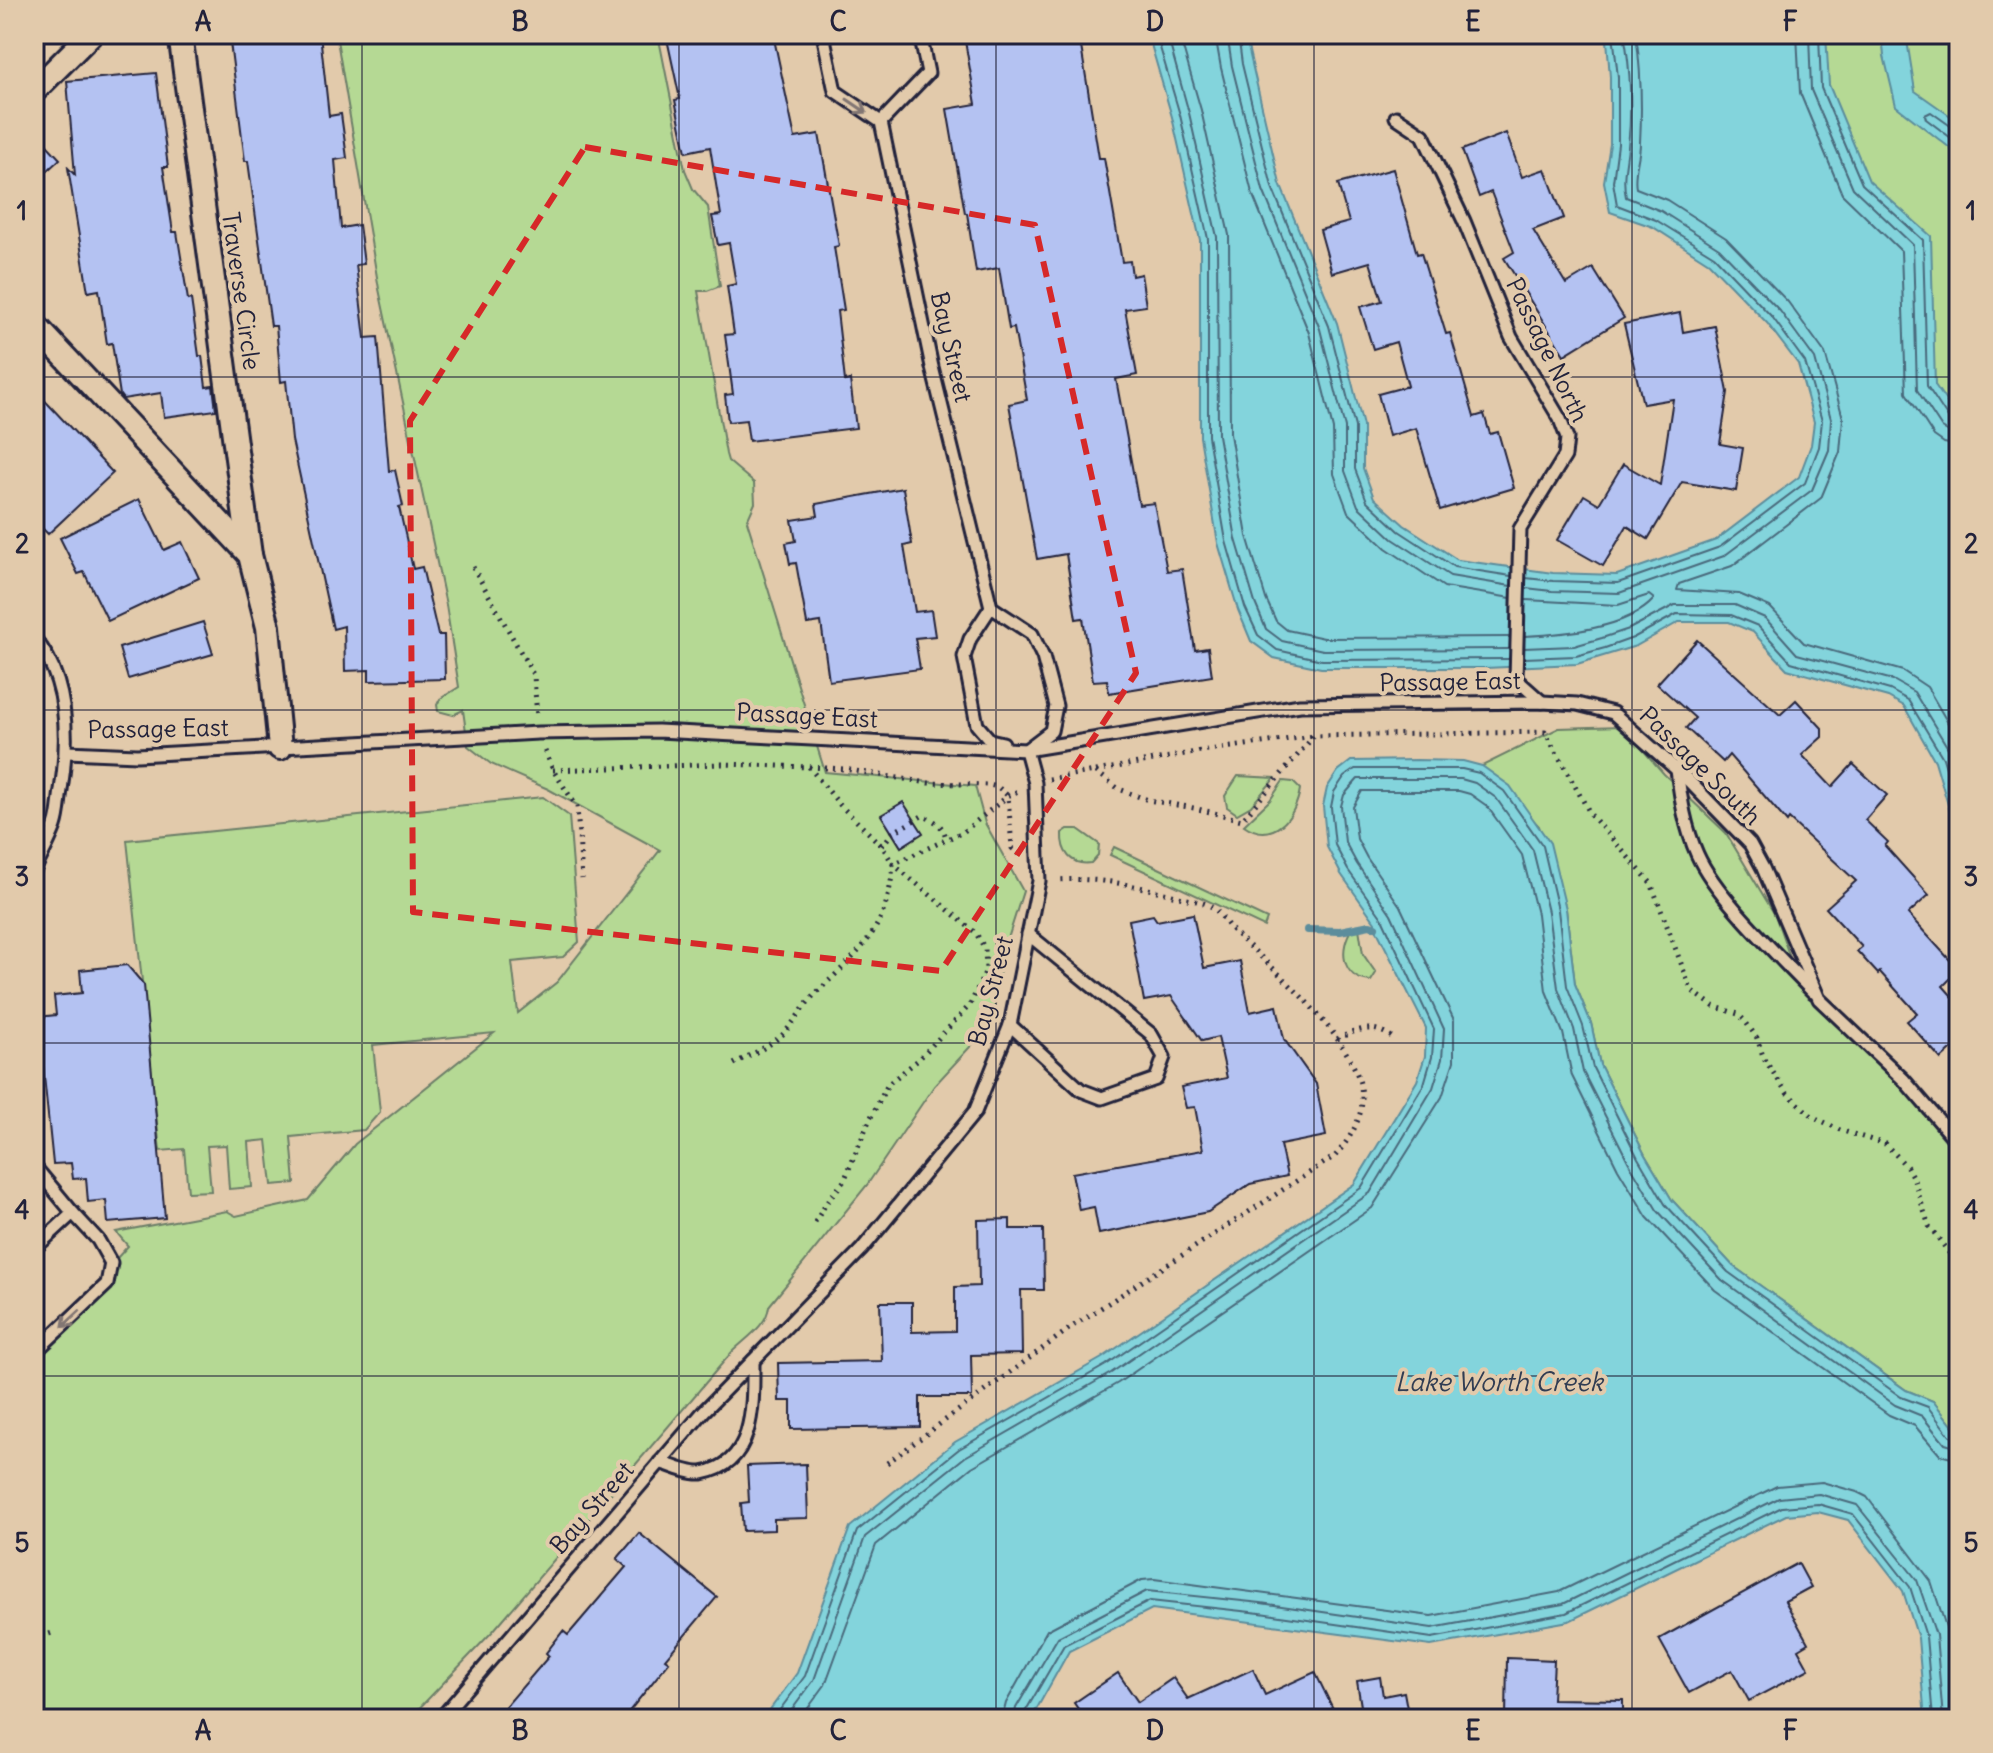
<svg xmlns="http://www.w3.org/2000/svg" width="1993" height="1753" font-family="Delius,sans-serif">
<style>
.green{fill:#b5d994;stroke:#6c7e68;stroke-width:2}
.water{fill:#83d4dc;stroke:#5c8d9c;stroke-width:2}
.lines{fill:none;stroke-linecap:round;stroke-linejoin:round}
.shore{stroke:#49697b;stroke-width:2}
.stream{stroke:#5c8d9c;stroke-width:8}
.building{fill:#b4c2f2;stroke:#22223b;stroke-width:2}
.service-casing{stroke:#22223b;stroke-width:17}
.minor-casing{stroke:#22223b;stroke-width:28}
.path{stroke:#22223b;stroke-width:5;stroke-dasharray:2 6;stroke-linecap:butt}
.service{stroke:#e2caab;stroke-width:11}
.minor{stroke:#e2caab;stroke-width:22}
.oneway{stroke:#827673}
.marked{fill:none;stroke:#d62828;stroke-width:6;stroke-dasharray:16 10;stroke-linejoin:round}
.grid{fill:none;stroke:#22223b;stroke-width:2;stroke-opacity:0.55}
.labels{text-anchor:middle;stroke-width:8;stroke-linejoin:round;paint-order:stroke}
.street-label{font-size:24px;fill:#22223b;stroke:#e2caab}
.water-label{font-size:26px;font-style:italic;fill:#313d53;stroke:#e2caab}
.neatline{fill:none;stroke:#22223b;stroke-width:3}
.grid-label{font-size:26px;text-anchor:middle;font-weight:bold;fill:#22223b}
</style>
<rect width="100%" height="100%" fill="#e2caab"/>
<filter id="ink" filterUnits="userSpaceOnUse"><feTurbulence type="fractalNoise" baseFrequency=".0125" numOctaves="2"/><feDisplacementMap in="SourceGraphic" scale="16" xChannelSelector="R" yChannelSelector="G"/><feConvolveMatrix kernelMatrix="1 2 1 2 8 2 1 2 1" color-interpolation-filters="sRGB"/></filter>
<g filter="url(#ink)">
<g class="green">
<path d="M336,34h322l27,136 8,19 15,18 12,79 -13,5h-9l28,163 2,7 26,22 1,20 -8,18 78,251 150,14 10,37 38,68 -22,70 -9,62 -58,63 -67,99 -98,121c-2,20 -23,32 -37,46l-239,279 -84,88h-375v-372l79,-60 4,-29 11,-12 -12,-14 111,-21 9,5 72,-16 47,-56 139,-111 -121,12 7,67 -16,18 -73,7 4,46 -23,2 -5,-45 -18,2 3,45 -23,2 -3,-44 -19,1 4,45 -23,1 -4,-43 -24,2 -33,-311 416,-43 26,19 10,126 -16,15 -51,5 6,51 39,-31 103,-132 -112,-61 -57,-25 -23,-18 -5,-36 -10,5 -15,-4 -1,-6 3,-6 19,-12 -13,-82 -67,-316z"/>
<polygon points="1801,34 1959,34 1959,460"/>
<polygon points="1622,726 1664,774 1726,833 1775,915 1794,969 1818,1003 1899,1083 1959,1157 1959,1434 1933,1401 1906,1390 1733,1266 1672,1200 1645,1155 1600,1065 1591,1023 1575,984 1566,909 1539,826 1482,766 1559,728"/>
<polygon points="1238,776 1275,778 1251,806 1237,814 1227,807 1225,796"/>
<path d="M1283,781l10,1 7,7c-4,29 -28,56 -56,36l26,-25z"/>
<path d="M1068,829h10l21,15 -1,11 -7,8c-20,3 -30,-11 -29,-30z"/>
<polygon points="1114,847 1267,919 1264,927 1110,855"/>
<path d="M1353,927l6,1 4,26 13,19 -5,8c-30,-2 -33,-33 -18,-54z"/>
</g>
<g class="water">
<polygon points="1148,34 1245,34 1280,184 1337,323 1363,426 1363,468 1374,498 1404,525 1458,560 1553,573 1617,575 1716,540 1799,477 1811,445 1814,422 1798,364 1767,323 1709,263 1653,227 1610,212 1604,182 1610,144 1610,77 1607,40 1602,34 1826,34 1829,85 1869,181 1931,236 1935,385 1959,420 1959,842 1935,761 1904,706 1888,697 1787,669 1753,632 1729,622 1679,622 1636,646 1577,664 1485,668 1321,668 1274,658 1251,641 1238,610 1218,543 1200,437 1200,240 1172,117"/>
<polygon points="1882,34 1906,34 1915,91 1959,122 1959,155 1896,106 1884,56"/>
<polygon points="1417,760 1463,761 1482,766 1510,786 1550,843 1566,909 1575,984 1591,1023 1600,1065 1645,1155 1672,1200 1733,1266 1906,1390 1933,1401 1959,1434 1959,1719 1925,1719 1918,1638 1903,1591 1848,1520 1818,1512 1786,1515 1569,1621 1431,1646 1152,1609 1069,1651 1031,1719 763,1719 797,1673 850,1527 955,1442 1102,1358 1354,1184 1417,1081 1425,1056 1426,1028 1375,927 1375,922 1341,874 1327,847 1323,806 1327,788 1338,771 1351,761"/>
</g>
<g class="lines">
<g class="shore">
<polyline points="1156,34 1180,115 1208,239 1208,436 1226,541 1245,607 1258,635 1277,650 1322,660 1509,659"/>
<polyline points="1167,34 1189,113 1217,237 1218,435 1236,539 1255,603 1266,629 1282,641 1323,650 1509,649"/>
<polyline points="1179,34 1201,110 1229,235 1230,434 1247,536 1266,599 1276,621 1287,630 1324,638 1510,637"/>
<polyline points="1215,34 1221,68 1252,193 1309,333 1333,429 1334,474 1348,512 1386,548 1444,587 1511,598"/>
<polyline points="1227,34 1232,66 1263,190 1320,329 1345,428 1345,471 1358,506 1393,539 1450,576 1511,586"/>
<polyline points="1238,34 1242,64 1272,187 1329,326 1355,427 1355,469 1367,501 1399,531 1454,567 1511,576"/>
<path d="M1636,34c5,36 6,73 4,109 0,15 -7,30 -4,45l31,12 59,38 62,64 37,51 18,65 -3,34 -19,46 -89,68 -53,18 -2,6 62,4 31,13 34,36 99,28 24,16 32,55"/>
<polyline points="1797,34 1800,93 1842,194 1901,251 1906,393 1934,436 1944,443 1959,446"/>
<polyline points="1809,34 1811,90 1853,188 1913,245 1917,390 1942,428 1951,433 1959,434"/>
<polyline points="1819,34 1821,88 1862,184 1923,240 1927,386 1950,421 1959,424"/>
<polyline points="1959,128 1952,127 1931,112 1925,115 1926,119 1959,144"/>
<polyline points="1526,578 1553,581 1618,583 1720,547 1805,483 1819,447 1822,421 1805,362 1773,318 1714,256 1656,220 1617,205 1613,182 1618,144 1618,77 1613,34"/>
<path d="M1526,588l26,3 67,2 105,-37 88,-66 17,-40 2,-31 -16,-60 -35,-48 -61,-63 -58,-37 -35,-14c-4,-18 0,-32 2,-50 4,-35 3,-78 -4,-113"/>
<path d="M1525,636c37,-2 103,-7 129,-37l-5,-4 -31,10 -92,-5"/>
<polyline points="1524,648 1574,646 1602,638 1629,629 1675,605 1735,605 1765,618 1797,654 1893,680 1914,692 1951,753 1959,778"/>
<polyline points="1524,658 1576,656 1605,648 1633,638 1677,614 1731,615 1758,626 1791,662 1890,690 1908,700 1943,758 1959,813"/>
<polyline points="773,1719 805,1676 857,1531 959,1449 1106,1365 1361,1188 1424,1084 1432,1057 1434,1029 1382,918 1348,870 1335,845 1331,807 1334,792 1344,777 1355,769 1462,769 1479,773 1504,791 1543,846 1558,910 1567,986 1583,1026 1593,1068 1638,1158 1665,1204 1728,1272 1901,1397 1928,1407 1950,1436 1959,1438"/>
<polyline points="785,1719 814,1680 865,1537 965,1457 1111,1373 1370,1193 1433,1088 1442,1059 1444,1029 1391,914 1357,864 1345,842 1341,806 1344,795 1358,779 1461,779 1475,783 1496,798 1533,850 1548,912 1558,988 1574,1029 1583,1072 1629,1163 1657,1210 1722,1280 1895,1405 1922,1416 1945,1444 1959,1448"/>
<polyline points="800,1719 825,1685 876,1545 972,1467 1118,1383 1372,1208 1442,1097 1454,1061 1454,1020 1400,906 1367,858 1357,839 1353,807 1362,791 1459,791 1470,794 1487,806 1522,855 1537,914 1546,991 1563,1033 1572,1076 1618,1169 1647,1217 1715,1290 1889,1415 1915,1426 1940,1455 1959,1460"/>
<polyline points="1002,1719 1006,1703 1047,1630 1142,1580 1154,1579 1431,1616 1559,1592 1777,1486 1822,1482 1857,1492 1867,1497 1931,1581 1948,1633 1955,1719"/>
<polyline points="1014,1719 1016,1708 1058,1637 1147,1591 1261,1603 1432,1628 1563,1604 1779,1498 1819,1494 1857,1505 1917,1580 1936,1635 1943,1719"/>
<polyline points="1024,1719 1025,1712 1064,1645 1150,1601 1260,1613 1432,1638 1566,1613 1782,1507 1818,1504 1853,1514 1910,1587 1926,1636 1933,1719"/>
</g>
<polyline class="stream" points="1308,930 1340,931 1370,925 1375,927"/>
</g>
<g class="building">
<polygon points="229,34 320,34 329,116 341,114 347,158 335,160 341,228 359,225 364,264 356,265 365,338 378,337 389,471 395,470 403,506 399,507 413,569 422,567 438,635 444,635 445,679 369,681 369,670 345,671 344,626 333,629 292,440 286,381 281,382 276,326 271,326 248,161 245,161"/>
<polygon points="666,34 773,34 795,138 819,134 839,246 834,247 844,310 837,311 845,381 850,380 856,428 749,441 746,420 728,422 725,395 733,394 725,335 734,334 727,286 736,284 729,243 718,245 712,216 721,215 710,147 686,152 675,100 680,99"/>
<polygon points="1008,34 1079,34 1099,158 1104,158 1122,262 1130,261 1132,276 1141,274 1146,306 1125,309 1137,375 1116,379 1139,505 1154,503 1167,571 1182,569 1195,650 1208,648 1212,676 1109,693 1107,680 1093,681 1083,618 1076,619 1066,554 1037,559 1009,404 1027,400 1014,328 1009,329 999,268 976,272 967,213 965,213 947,109 976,104 965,41"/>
<polygon points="156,73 168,167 163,167 173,232 177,232 188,300 191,299 199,356 202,356 206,387 213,386 216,410 164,417 161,393 123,399 120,395 112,343 107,344 99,290 88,292 68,168 75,175 67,81"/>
<polygon points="34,131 60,159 34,183"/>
<polygon points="1506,133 1522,177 1545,169 1564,218 1533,230 1566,284 1593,268 1624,318 1564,355 1504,258 1514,252 1491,192 1479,197 1462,150"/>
<polygon points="1393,169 1417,254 1421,253 1446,334 1450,333 1474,417 1484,414 1490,434 1498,432 1514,488 1440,510 1416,428 1389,436 1378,394 1408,386 1396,342 1373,349 1360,307 1382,301 1370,262 1332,273 1320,230 1349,222 1338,184"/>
<polygon points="1680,313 1683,332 1715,326 1728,392 1720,444 1743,448 1736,491 1682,482 1648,539 1627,526 1603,566 1557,540 1584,495 1599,504 1623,464 1660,485 1673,399 1643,404 1624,324"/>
<polygon points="34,389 113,473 48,534 34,520"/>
<polygon points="903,488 912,544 904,546 915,612 931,610 935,636 915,638 920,669 829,681 821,622 807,624 796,563 790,564 786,543 796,541 792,520 818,516 816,504"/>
<polygon points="139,499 164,550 182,542 199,578 108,621 84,572 78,574 60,538"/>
<polygon points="203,622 213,654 128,679 119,648"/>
<polygon points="1697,640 1780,715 1796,700 1822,728 1822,737 1802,755 1832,787 1853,764 1887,795 1865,820 1888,842 1885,846 1929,895 1908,914 1959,970 1943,986 1959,1004 1959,1043 1941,1059 1907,1021 1917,1013 1880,972 1878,974 1857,951 1862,947 1826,908 1856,881 1789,819 1787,822 1729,755 1723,762 1686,728 1695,718 1657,684"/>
<polygon points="903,802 923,833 901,847 881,815"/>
<polygon points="1193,914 1204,968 1240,961 1250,1012 1277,1006 1284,1039 1316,1084 1326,1136 1280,1145 1287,1176 1250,1184 1208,1212 1099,1234 1094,1207 1079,1210 1072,1173 1203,1150 1195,1107 1186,1108 1181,1087 1227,1078 1218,1037 1202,1041 1171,996 1144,1001 1129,920 1153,915 1157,921"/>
<polygon points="127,965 144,985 165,1218 108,1223 106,1200 88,1202 86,1178 73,1179 71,1163 53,1164 38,1017 56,1015 54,996 82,993 80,970"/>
<polygon points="1010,1219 1010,1229 1043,1229 1044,1290 1021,1290 1022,1354 971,1355 972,1397 920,1397 920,1427 791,1429 791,1401 779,1401 778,1363 882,1361 880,1302 912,1302 912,1332 955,1331 955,1287 979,1286 978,1220"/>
<polygon points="806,1464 808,1518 774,1519 774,1530 743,1531 741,1503 749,1502 747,1466"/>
<polygon points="639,1533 717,1597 665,1659 669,1662 623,1719 495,1719 549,1656 546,1653 563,1631 568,1635 626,1567 617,1559"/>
<polygon points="1798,1563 1811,1587 1785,1601 1808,1643 1798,1649 1809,1669 1749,1701 1732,1670 1689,1693 1659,1639"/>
<polygon points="1507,1658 1554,1660 1552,1699 1623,1700 1623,1719 1506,1719"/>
<polygon points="1253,1669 1265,1695 1315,1672 1338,1719 1085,1719 1074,1703 1118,1673 1138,1702 1173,1678 1188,1699"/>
<polygon points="1380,1677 1383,1696 1404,1692 1409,1719 1363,1719 1357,1681"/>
</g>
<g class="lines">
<defs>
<g id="service">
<polyline points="1396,117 1423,135 1464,221 1511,337 1560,419 1567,438 1565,456 1520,529 1516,679 1542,702"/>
<polyline points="881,122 928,73 920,34"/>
<polyline points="991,607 970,639 964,657 977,725 990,740 1003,743"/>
<path d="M34,638c35,41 35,101 27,152 -2,12 -2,25 -6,36 -6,16 -14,30 -21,45"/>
<polyline points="67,752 137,755 538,733 658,731 1026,750 1300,705 1542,702 1577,704 1613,713 1686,778 1750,844 1763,868 1819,999 1904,1080 1959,1144"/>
<path d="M1677,770c4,30 8,57 20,84 19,43 83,103 116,138"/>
<polyline points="1010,1025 1081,1090 1102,1098 1156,1079 1164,1057 1151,1034 1028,934"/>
<polyline points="34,1166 73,1213"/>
<polyline points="34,1249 73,1213 98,1240 111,1263 107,1284 34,1353"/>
<path d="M660,1462c12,4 30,12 42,11 54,-9 51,-70 51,-112"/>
<polyline points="440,1719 704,1411 862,1249 975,1112 1010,1025 1039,881 1035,783 1026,750 1051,731 1056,706 1043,657 1032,634 991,607 932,367 881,122 835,91 823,34"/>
</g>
<g id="minor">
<polyline points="180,34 250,555"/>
<polyline points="34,91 91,34"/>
<polyline points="34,324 250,555 268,627 280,748"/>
</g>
</defs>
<use href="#service" class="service-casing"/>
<use href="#minor" class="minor-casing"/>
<g class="path">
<polyline points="473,567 534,676 537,718"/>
<polyline points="545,751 553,770 577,807 582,879"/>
<polyline points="809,767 844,769 928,783 989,785 998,787 1008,796 1012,848 1019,854"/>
<polyline points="553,770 722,764 809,767 840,805 882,846 893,864 976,933 985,949 986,970 970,1005 918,1060 888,1084 869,1121 844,1181 829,1199 815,1222"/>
<polyline points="1096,771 1201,751 1314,736"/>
<polyline points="1049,779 1095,771 1119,789 1148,800 1194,808 1242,820 1314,736 1545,732 1591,815 1651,883 1691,990 1713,1006 1738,1014 1745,1021 1757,1038 1764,1059 1787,1093 1812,1116 1840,1130 1885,1144 1895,1154 1907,1167 1914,1180 1929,1226 1959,1266"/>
<path d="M882,846l10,-13 30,-17c13,4 22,10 24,23"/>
<path d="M1337,1039c22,-10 36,-16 56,-1"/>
<path d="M734,1064c15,-9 35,-17 48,-29 13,-13 22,-30 35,-43 44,-42 71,-62 76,-128l70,-32 45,-36 10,-5"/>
<path d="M887,1463l186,-137 262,-170c14,-16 28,-37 27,-60 -3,-55 -91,-129 -130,-166 -7,-7 -12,-18 -20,-23 -7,-5 -21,-7 -29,-9 -43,-12 -83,-21 -127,-18"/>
<polyline points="34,1639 52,1633"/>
</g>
<use href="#service" class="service"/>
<use href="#minor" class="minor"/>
</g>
<defs><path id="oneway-shaft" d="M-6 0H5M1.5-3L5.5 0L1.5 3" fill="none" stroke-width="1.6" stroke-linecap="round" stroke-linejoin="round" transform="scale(2)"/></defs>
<g class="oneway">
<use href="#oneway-shaft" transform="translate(857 106) rotate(34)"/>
<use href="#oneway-shaft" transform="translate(71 1319) rotate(137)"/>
</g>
</g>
<path class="marked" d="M585,147l450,78 101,448 -195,298 -528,-59 -3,-491z"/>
<path class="grid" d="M362,34v1685M679,34v1685M996,34v1685M1314,34v1685M1632,34v1685M34,377h1925M34,710h1925M34,1043h1925M34,1376h1925"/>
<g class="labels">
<g class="street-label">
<text transform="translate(241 291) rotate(82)" y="8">Traverse Circle</text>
<text transform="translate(951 347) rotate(77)" y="8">Bay Street</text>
<text transform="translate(1547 350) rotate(64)" y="8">Passage North</text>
<text transform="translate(1450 682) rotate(-1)" y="8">Passage East</text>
<text transform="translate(807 716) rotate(3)" y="8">Passage East</text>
<text transform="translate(158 729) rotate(-1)" y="8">Passage East</text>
<text transform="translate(1700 766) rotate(44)" y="8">Passage South</text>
<text transform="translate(991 991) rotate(-75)" y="8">Bay Street</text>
<text transform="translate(592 1508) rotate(-49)" y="8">Bay Street</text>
</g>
<g class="water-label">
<text x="1499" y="1391">Lake Worth Creek</text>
</g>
</g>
<rect width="1993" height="1753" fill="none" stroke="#e2caab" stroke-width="88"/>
<rect x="44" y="44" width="1905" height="1665" class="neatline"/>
<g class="grid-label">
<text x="203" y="31">A</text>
<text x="520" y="31">B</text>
<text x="838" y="31">C</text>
<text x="1155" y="31">D</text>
<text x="1473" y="31">E</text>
<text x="1790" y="31">F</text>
<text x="22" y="220">1</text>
<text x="1971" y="220">1</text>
<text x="22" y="553">2</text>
<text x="1971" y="553">2</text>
<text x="22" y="886">3</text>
<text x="1971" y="886">3</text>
<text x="22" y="1219">4</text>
<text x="1971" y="1219">4</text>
<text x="22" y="1552">5</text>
<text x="1971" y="1552">5</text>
<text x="203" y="1740">A</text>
<text x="520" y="1740">B</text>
<text x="838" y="1740">C</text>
<text x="1155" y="1740">D</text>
<text x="1473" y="1740">E</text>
<text x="1790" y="1740">F</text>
</g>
</svg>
